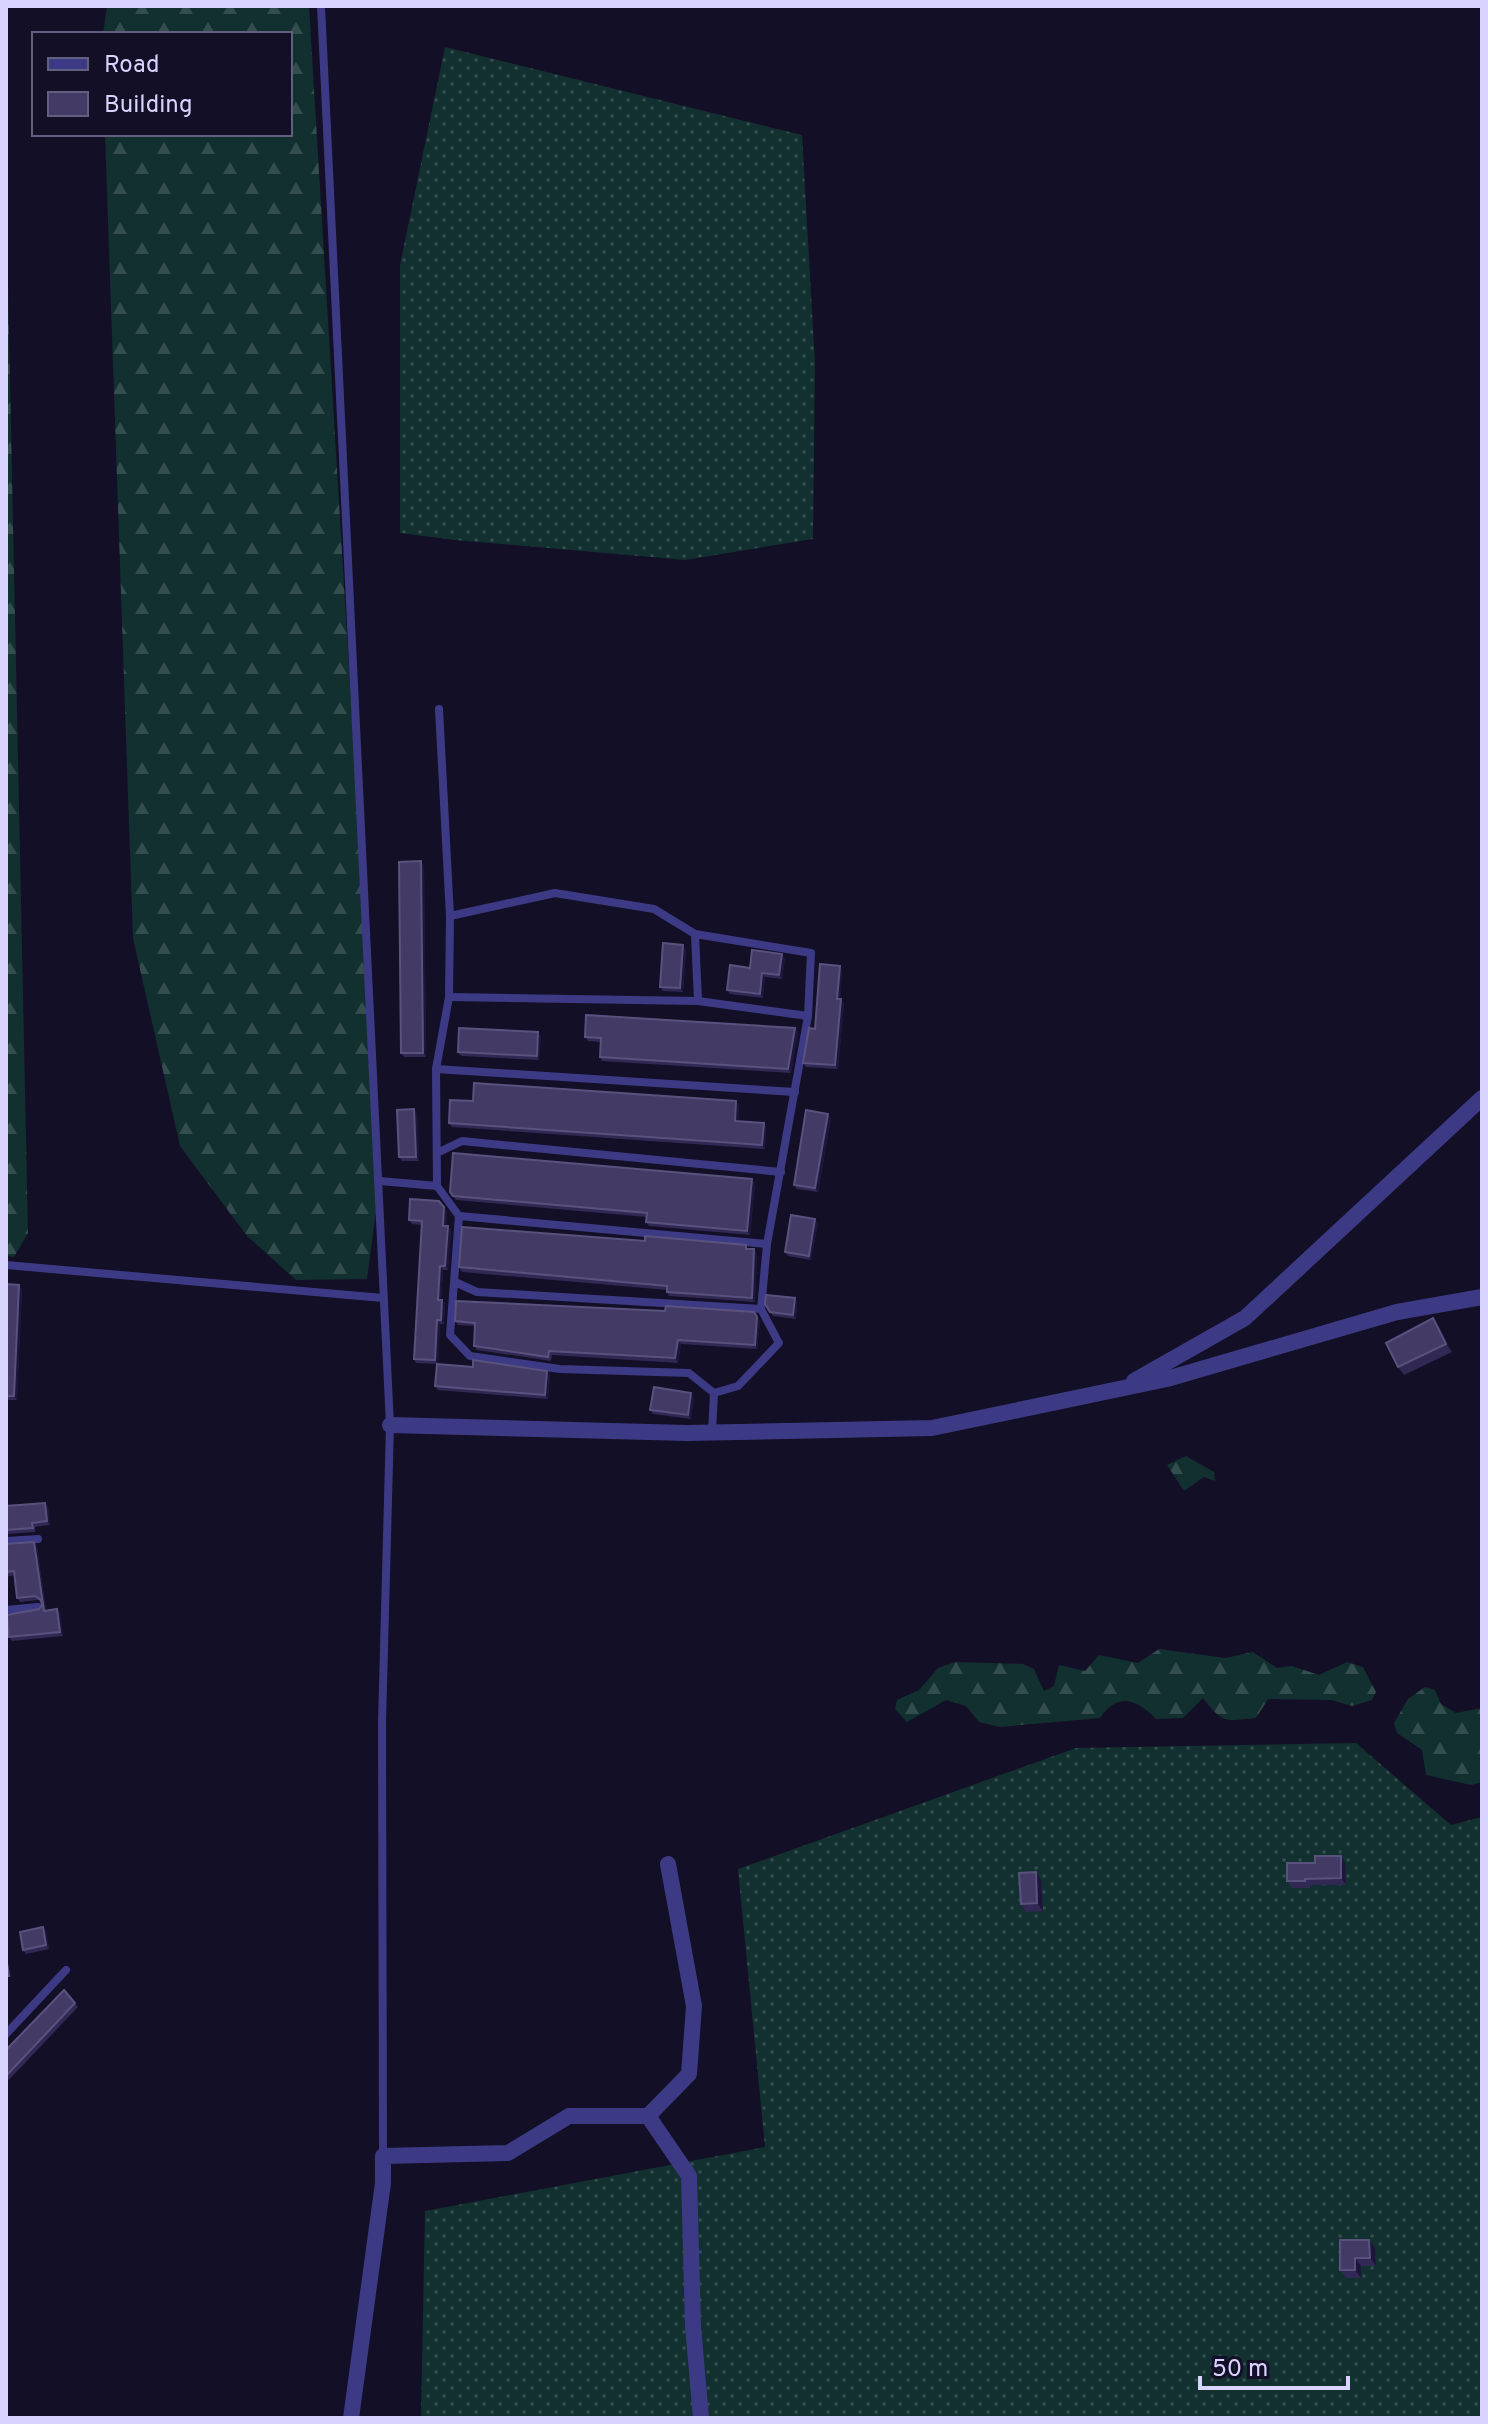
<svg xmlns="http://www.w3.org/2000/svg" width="1488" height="2424" font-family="Overpass,sans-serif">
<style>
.forest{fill:url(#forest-firs)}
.garden{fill:url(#garden-dots)}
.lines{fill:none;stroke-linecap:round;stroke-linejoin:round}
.service{stroke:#3d3a85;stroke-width:8}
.minor{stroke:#3d3a85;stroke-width:16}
.wall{fill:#312854}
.shaded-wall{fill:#1d163a}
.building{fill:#433a66;stroke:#5a527e;stroke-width:2}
</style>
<defs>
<pattern id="forest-firs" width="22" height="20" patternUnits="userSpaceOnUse" patternTransform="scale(2)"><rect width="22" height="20" fill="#12302f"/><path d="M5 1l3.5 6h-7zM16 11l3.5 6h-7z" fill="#344d4e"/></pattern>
<pattern id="garden-dots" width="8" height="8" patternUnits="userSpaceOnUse" patternTransform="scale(2)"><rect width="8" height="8" fill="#12302f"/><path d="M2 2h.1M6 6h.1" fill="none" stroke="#344d4e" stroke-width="1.8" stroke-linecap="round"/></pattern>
</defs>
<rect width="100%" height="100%" fill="#130f26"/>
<g class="forest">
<polygon points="107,6 309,6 380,1181 367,1279 296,1280 247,1236 180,1146 133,938 105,134 290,134 290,34 103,34"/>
<polygon points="6,191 28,1233 14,1257 6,1256"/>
<polygon points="1186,1456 1214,1472 1215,1481 1204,1477 1184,1491 1167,1465"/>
<path d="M1159,1649l66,9 28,-6 24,16 15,-2 27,9 28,-13 16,5 13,25 -4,8 -20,6 -21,-6 -63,-1 -12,19c-31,3 -33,6 -53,-20l-20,20 -27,1c-20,-20 -38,-27 -56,-1l-100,9 -21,-5 -13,-16 -20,-6 -39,22 -12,-13 2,-9 22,-10 19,-22 17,-6 68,2 11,5 10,22 10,-5 5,-21 26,6 14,-16 39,8z"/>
<polygon points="1425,1687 1435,1690 1441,1704 1456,1713 1482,1708 1482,1782 1471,1785 1426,1775 1422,1750 1397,1733 1394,1723 1408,1699"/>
</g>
<g class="garden">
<polygon points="445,47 802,135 815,363 813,539 685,560 455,540 400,533 400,265"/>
<polygon points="1356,1743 1451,1825 1482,1817 1482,2418 421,2418 425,2211 765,2147 738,1869 1076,1748"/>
</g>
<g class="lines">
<g class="service">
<polyline points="321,6 390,1425 382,1723 383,2155"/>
<polyline points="439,709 450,916 449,997 436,1069 437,1186 459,1216 450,1335 470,1356 560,1369 689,1373 714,1393 712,1432"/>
<polyline points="450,916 555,893 654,909 695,934 698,1001"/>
<polyline points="695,934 811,953 808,1016 767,1244 761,1309 779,1343 738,1386 714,1393"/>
<polyline points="449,997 698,1001 808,1016"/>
<polyline points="436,1069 795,1092"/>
<polyline points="437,1153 462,1141 781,1172"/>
<polyline points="380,1181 437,1186"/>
<polyline points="459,1216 767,1244"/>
<polyline points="6,1265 383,1298"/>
<polyline points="455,1282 477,1292 761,1309"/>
<polyline points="6,1541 38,1539"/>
<polyline points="6,1610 38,1607"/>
<polyline points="6,2034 66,1970"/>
</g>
<g class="minor">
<polyline points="1134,1381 1245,1318 1482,1098"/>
<polyline points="390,1425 687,1433 932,1428 1167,1379 1397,1312 1482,1297"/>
<polyline points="648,2116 689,2176 693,2326 701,2418"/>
<polyline points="351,2418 383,2183 383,2156 508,2153 569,2116 648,2116 689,2074 694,2006 668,1864"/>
</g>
</g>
<g class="wall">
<polygon points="424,865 426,1057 404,1057 401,1053"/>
<polygon points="686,949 683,992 663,991 660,987"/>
<polygon points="785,958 782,979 765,977 763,998 730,994 727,990 750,968"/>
<polygon points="840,966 842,970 840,999 844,1003 838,1069 806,1067 803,1063"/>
<polygon points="795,1028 798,1032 791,1073 602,1061 600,1057 600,1042 588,1041 585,1037"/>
<polygon points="541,1036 539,1060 461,1056 458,1052"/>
<polygon points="473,1101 736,1101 739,1105 738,1121 764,1123 766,1127 765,1149 452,1127 449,1123"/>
<polygon points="417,1113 419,1161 402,1161 399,1157"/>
<polygon points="831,1118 818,1192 797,1189 794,1185"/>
<polygon points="755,1183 750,1235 649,1226 646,1222 647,1217 456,1200 450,1192"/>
<polygon points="447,1211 446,1226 451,1230 448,1270 443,1270 441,1300 445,1304 444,1324 440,1324 438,1364 416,1363 414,1359 422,1225 412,1224 409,1220"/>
<polygon points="818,1223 811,1260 788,1256 785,1252"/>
<polygon points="749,1249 754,1249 757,1254 755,1302 669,1296 667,1292 667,1290 462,1272 459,1267"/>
<polygon points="6,1284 19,1285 22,1289 17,1400 6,1400"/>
<polygon points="797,1302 796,1319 773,1316 770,1312"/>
<polygon points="665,1311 754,1312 760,1321 757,1349 681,1344 678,1363 552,1355 551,1361 477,1350 474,1346 475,1326 458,1325 455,1321"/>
<polygon points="1433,1318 1452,1352 1404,1375 1398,1367"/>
<polygon points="473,1367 547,1371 550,1375 548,1399 438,1390 435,1386"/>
<polygon points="694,1397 691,1419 653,1414 650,1410"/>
<polygon points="45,1503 48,1507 50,1525 35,1527 35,1532 8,1534 6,1531 6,1506"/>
<polygon points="34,1542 37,1546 46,1611 57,1609 60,1613 63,1636 12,1641 9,1637 42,1605 41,1602 38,1600 20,1602 17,1598 15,1575 6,1577 6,1551"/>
<polygon points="1345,1862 1346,1885 1310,1885 1310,1888 1292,1888 1287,1881"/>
<polygon points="1041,1880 1043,1911 1026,1912 1021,1904"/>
<polygon points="43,1927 46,1931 49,1949 26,1954 23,1950"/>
<polygon points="75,2003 78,2007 6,2083 6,2050"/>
<polygon points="1340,2240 1375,2248 1376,2266 1361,2266 1361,2278 1346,2278 1340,2270"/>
</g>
<g class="shaded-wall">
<polygon points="421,861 424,865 426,1057 423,1053"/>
<polygon points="683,945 686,949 683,992 680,988"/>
<polygon points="782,954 785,958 782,979 779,975"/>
<polygon points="840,966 842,970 840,1003 837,999"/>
<polygon points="762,973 765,977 763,998 760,994"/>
<polygon points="841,999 844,1003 838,1069 835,1065"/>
<polygon points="795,1028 798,1032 791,1073 788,1069"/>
<polygon points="538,1032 541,1036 539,1060 537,1056"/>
<polygon points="736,1101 739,1105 738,1125 735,1121"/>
<polygon points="414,1109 417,1113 419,1161 416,1157"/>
<polygon points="828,1114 831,1118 818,1192 815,1188"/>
<polygon points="764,1123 766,1127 765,1149 762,1145"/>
<polygon points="752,1179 755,1183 750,1235 747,1231"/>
<polygon points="444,1207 447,1211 446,1230 443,1226"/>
<polygon points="815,1219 818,1223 811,1260 809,1256"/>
<polygon points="448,1226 451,1230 448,1270 445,1266"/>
<polygon points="754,1249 757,1254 755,1302 752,1298"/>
<polygon points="440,1266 443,1270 441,1304 438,1300"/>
<polygon points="19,1285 22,1289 17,1400 14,1396"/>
<polygon points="795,1298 797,1302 796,1319 793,1315"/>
<polygon points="442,1300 445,1304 444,1324 441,1320"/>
<polygon points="757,1317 760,1321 757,1349 755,1345"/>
<polygon points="1433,1318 1439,1326 1452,1352 1446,1344"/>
<polygon points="437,1320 440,1324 438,1364 435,1360"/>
<polygon points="678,1340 681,1344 678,1363 675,1358"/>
<polygon points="547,1371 550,1375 548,1399 545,1395"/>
<polygon points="691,1393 694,1397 691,1419 688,1415"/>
<polygon points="45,1503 48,1507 50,1525 47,1521"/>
<polygon points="34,1542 37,1546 46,1615 44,1611"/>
<polygon points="57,1609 60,1613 63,1636 60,1632"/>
<polygon points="1341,1856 1345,1862 1346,1885 1341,1878"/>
<polygon points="1036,1872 1041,1880 1043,1911 1037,1903"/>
<polygon points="43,1927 46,1931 49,1949 46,1945"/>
<polygon points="6,1955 8,1958 12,1980 9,1976"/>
<polygon points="1369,2240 1375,2248 1376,2266 1370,2258"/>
<polygon points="1355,2258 1361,2266 1361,2278 1355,2270"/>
</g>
<g class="building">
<polygon points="421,861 423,1053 401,1053 399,862"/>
<polygon points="663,943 683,945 680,988 660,987"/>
<polygon points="752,950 782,954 779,975 762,973 760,994 727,990 730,965 750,968"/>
<polygon points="820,964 840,966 837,999 841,999 835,1065 803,1063 809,1028 815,1029"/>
<polygon points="586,1015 795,1028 788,1069 600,1057 601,1038 585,1037"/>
<polygon points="459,1028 538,1032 537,1056 458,1052"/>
<polygon points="474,1083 736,1101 735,1121 764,1123 762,1145 449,1123 450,1100 473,1101"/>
<polygon points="414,1109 416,1157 399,1157 397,1110"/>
<polygon points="806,1110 828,1114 815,1188 794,1185"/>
<polygon points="453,1153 752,1179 747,1231 646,1222 647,1213 453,1196 450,1192"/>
<polygon points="410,1199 439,1201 444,1207 443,1226 448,1226 445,1266 440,1266 438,1300 442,1300 441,1320 437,1320 435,1360 414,1359 422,1221 409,1220"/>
<polygon points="791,1215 815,1219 809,1256 785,1252"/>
<polygon points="462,1227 645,1241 645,1236 746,1245 746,1249 754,1249 752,1298 667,1292 667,1286 459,1267"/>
<polygon points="6,1284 19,1285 14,1396 6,1396"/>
<polygon points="766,1295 795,1298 793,1315 770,1312 765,1304"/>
<polygon points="456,1301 665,1311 666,1306 754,1312 757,1317 755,1345 678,1340 675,1358 549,1351 548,1357 474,1346 475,1323 455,1321"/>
<polygon points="1433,1318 1446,1344 1398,1367 1386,1343"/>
<polygon points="473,1360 547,1371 545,1395 435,1386 437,1364 473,1367"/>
<polygon points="654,1387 691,1393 688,1415 650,1410"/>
<polygon points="45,1503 47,1521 32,1523 33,1528 6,1530 6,1506"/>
<polygon points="34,1542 44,1611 57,1609 60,1632 9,1637 7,1615 39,1609 42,1605 41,1600 35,1596 17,1598 14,1571 6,1572 6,1544"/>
<polygon points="1315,1856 1341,1856 1341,1878 1305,1879 1305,1881 1287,1881 1287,1863 1315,1863"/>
<polygon points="1036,1872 1037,1903 1021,1904 1019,1873"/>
<polygon points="43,1927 46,1945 23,1950 20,1932"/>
<polygon points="6,1957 9,1976 6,1976"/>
<polygon points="64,1990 75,2003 6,2076 6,2050"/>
<polygon points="1340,2240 1369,2240 1370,2258 1355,2258 1355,2270 1340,2270"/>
</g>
<rect width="1488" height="2424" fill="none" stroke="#d9d4ff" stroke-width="16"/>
<rect x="32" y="32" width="260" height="104" fill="#130f26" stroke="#625e7d" stroke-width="2"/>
<rect x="48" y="58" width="40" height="12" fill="#3d3a85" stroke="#625e7d" stroke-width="2"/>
<text x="104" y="72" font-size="24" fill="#d9d4ff">Road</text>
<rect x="48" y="92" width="40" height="24" fill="#433a66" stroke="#625e7d" stroke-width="2"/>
<text x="104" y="112" font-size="24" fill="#d9d4ff">Building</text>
<path d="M1200 2376v12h148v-12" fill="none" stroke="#d9d4ff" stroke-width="4"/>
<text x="1212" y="2376" font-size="24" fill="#d9d4ff" stroke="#130f26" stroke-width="6" paint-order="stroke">50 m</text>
</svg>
